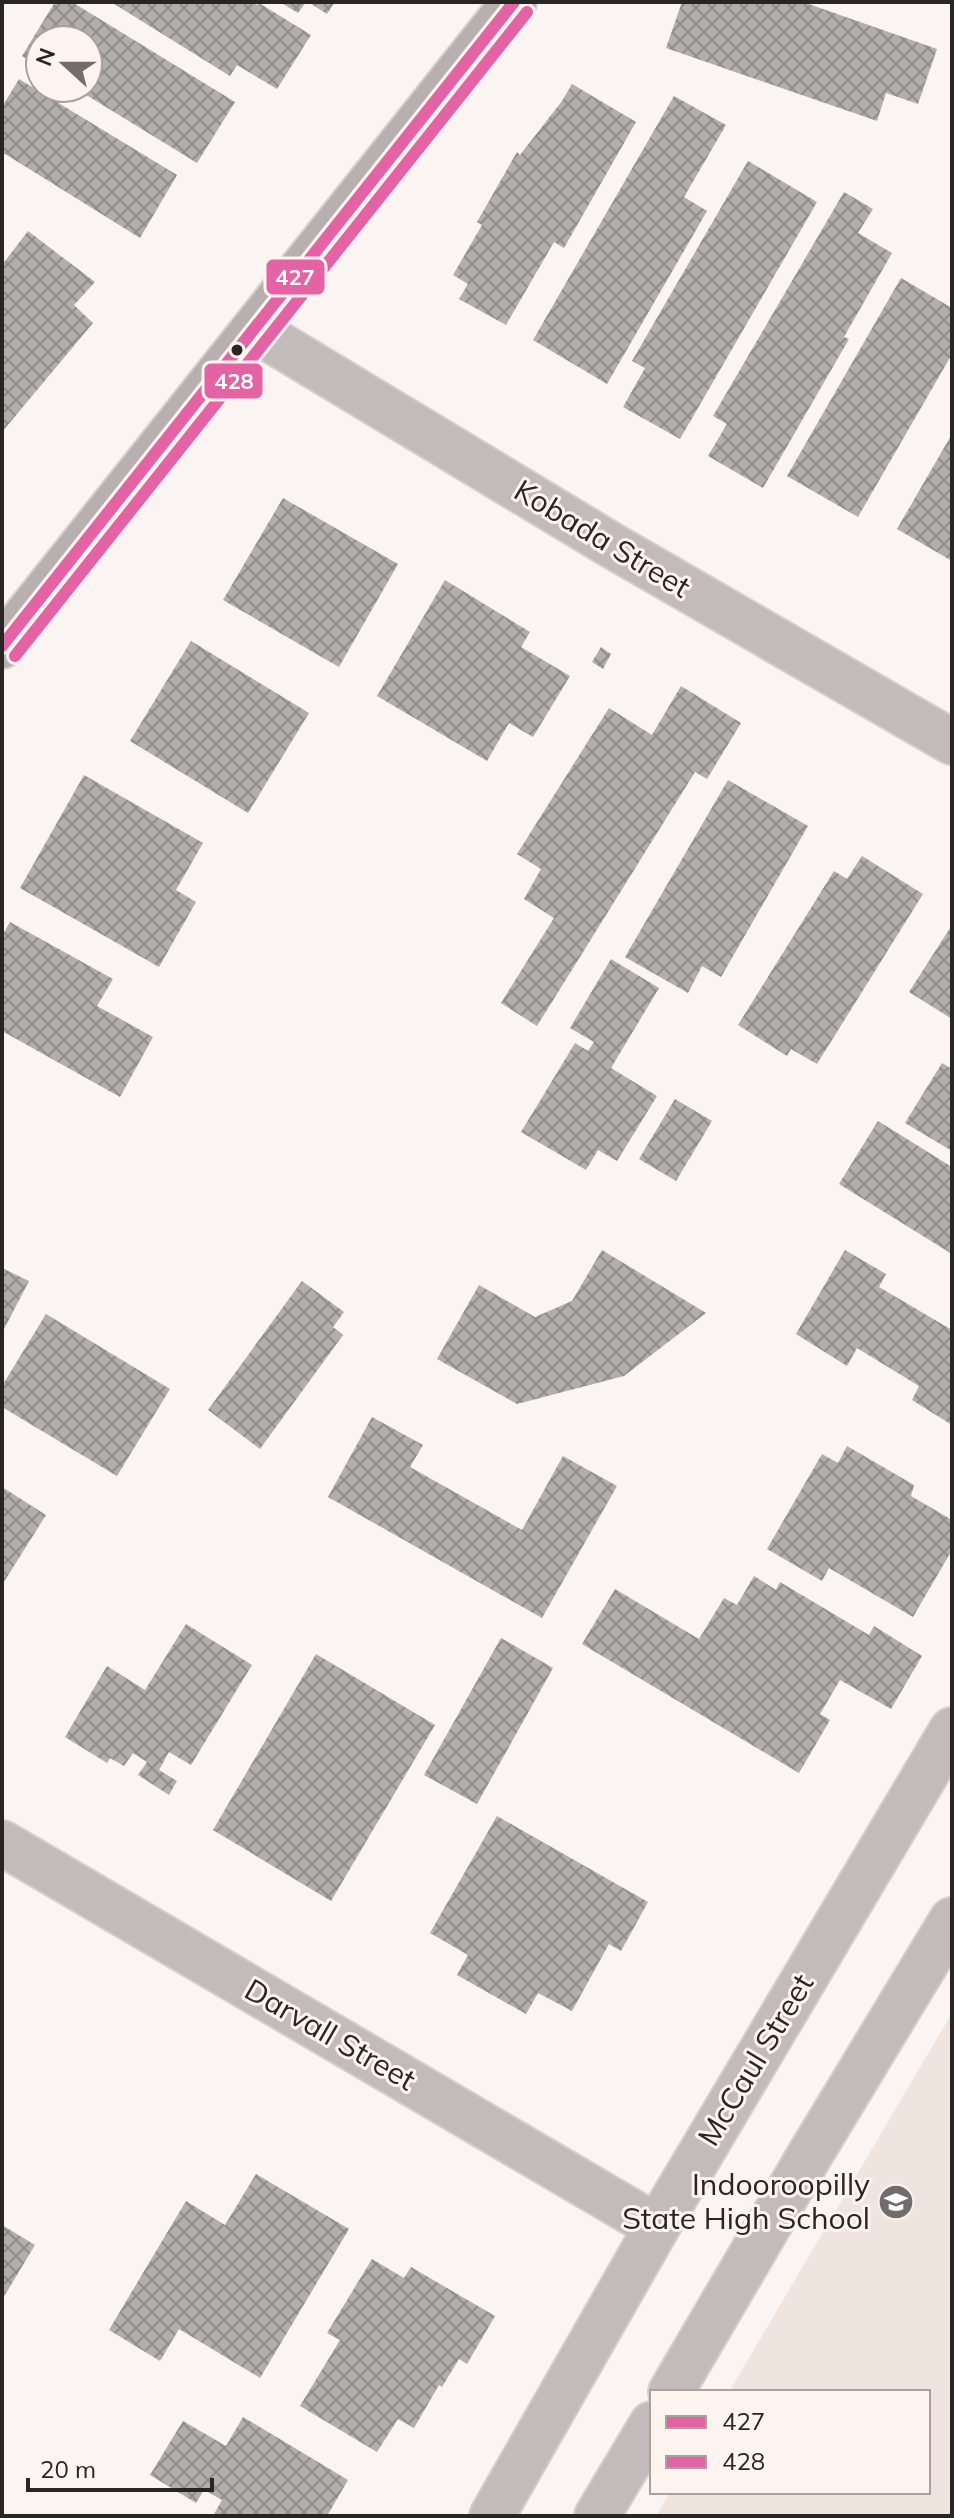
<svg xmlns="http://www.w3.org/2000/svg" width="954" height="2518" font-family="Mulish,sans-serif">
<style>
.built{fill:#f0e4df}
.building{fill:url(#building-cross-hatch)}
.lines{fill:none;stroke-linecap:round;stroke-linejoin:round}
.street-casing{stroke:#d4d0ce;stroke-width:48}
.secondary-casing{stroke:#d4d0ce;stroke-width:48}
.street{stroke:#c2babb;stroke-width:44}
.secondary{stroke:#b8afb0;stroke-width:44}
.bus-1-casing{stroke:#fdf3ef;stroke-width:18}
.bus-2-casing{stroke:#fdf3ef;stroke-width:18}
.bus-1{stroke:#e463a4;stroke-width:12}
.bus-2{stroke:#e463a4;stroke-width:12}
.bus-dot{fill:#292524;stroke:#fdf3ef;stroke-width:3}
.labels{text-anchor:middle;stroke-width:6;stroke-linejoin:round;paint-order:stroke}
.street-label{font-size:30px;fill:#292524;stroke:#fdf3ef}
.poi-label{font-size:30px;fill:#292524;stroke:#fdf3ef;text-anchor:end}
.line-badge{stroke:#fdf3ef;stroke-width:3}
.badge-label{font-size:22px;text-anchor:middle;font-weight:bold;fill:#fff}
</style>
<defs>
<pattern id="building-cross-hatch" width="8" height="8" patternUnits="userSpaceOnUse" patternTransform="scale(2)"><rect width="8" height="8" fill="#b2aeac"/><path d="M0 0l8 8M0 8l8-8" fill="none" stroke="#918d8c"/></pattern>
</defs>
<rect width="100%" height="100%" fill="#faf4f2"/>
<polygon class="built" points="952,2013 952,2516 656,2516 670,2492 928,2492 928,2392 729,2392"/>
<g class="building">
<polygon points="55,2 72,2 235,102 197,163 75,88 88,88 88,40 40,40 40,67 22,56"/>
<polygon points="111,2 252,2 257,5 259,3 311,35 277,89 237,65 230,76"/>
<polygon points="280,2 306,2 298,13"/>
<polygon points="308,2 335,2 327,14"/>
<polygon points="682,2 803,2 937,49 918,104 886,93 877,121 666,48"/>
<polygon points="19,79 177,175 140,238 2,152 2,107"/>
<polygon points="572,84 636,122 564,248 554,242 506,325 459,299 468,284 453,275 482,225 477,222 517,152 520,155 562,101"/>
<polygon points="674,96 726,125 684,197 707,211 607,384 533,340"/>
<polygon points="748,161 817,202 680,439 623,407 645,368 632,361"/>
<polygon points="844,192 873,209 858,233 892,253 844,337 849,339 763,488 708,456 727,424 713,416"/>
<polygon points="28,231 95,282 74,305 93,323 2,432 2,265"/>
<polygon points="901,278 952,308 952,354 858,517 787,476"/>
<polygon points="952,434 952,561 897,529"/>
<polygon points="283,498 398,564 339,667 223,600"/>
<polygon points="445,580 530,632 521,647 570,676 533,737 509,723 487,761 377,696"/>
<polygon points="191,641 309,713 248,813 130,741"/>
<polygon points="601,647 611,654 603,669 592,662"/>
<polygon points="681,686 741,723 707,779 695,772 537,1026 501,1003 554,918 524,899 541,869 517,854 609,708 652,735"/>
<polygon points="84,775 203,843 176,890 196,902 159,967 20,888"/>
<polygon points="728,780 808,826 721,977 702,966 688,993 625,957"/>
<polygon points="862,856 923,894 817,1064 791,1049 787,1056 738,1025 834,871 847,879"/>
<polygon points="10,922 113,979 97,1006 153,1037 120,1097 2,1031 2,936"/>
<polygon points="952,925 952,1019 909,992"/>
<polygon points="611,959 659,988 611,1068 657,1096 617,1161 598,1150 586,1170 521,1132 575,1043 588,1051 594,1042 570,1028"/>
<polygon points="942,1063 952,1069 952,1151 905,1123"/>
<polygon points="675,1099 712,1121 676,1181 639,1159"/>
<polygon points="878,1121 952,1167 952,1254 839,1184"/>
<polygon points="602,1250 706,1313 624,1376 517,1404 437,1359 479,1285 535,1317 572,1301"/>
<polygon points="845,1250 886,1274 879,1287 952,1330 952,1425 912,1400 919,1386 857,1348 847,1366 796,1334"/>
<polygon points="2,1268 29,1281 2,1333"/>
<polygon points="302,1281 344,1312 333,1327 343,1335 260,1449 208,1410"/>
<polygon points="46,1314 170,1389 117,1476 2,1407 2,1386"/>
<polygon points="372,1417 423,1445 410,1467 522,1530 563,1456 617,1486 542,1618 328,1497"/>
<polygon points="847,1446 914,1485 911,1496 952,1520 952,1550 913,1617 829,1568 822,1581 767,1549 822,1454 838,1463"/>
<polygon points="2,1487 46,1515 2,1585"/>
<polygon points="754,1576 776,1590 780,1582 869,1635 874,1626 922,1656 891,1709 840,1680 820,1714 830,1720 799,1773 582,1644 615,1589 699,1639 724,1598 737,1605"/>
<polygon points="186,1624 252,1665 191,1765 169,1752 159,1770 177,1781 169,1795 138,1775 147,1762 133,1753 124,1766 110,1758 107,1763 65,1737 107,1666 145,1690"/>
<polygon points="501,1638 553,1668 477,1804 424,1775"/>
<polygon points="316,1654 435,1725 331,1901 213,1830"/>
<polygon points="497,1816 648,1902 621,1951 609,1944 572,2011 538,1993 526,2014 457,1975 468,1955 430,1933"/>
<polygon points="256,2174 349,2229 260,2378 179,2329 160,2361 109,2330 186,2201 225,2225"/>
<polygon points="2,2225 35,2245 2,2300"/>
<polygon points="372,2259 404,2278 411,2267 495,2316 467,2364 459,2359 442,2387 439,2385 414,2428 398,2419 377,2452 300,2406 340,2340 327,2333"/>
<polygon points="243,2417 348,2480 327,2516 213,2516 222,2500 204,2490 196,2503 150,2475 183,2421 226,2446"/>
</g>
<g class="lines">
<defs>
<g id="street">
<polyline points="255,330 611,545 952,742"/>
<polyline points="2,1843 657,2227"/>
<polyline points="671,2392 811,2153 952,1920"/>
<polyline points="492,2516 657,2227 952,1730"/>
<polyline points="597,2516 652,2424"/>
</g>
<polyline id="secondary" points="2,646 514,2"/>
</defs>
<use href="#street" class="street-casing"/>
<use href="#secondary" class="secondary-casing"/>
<use href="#street" class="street"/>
<use href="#secondary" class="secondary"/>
<defs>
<polyline id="bus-1" points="2,646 514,2"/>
<polyline id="bus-2" points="15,656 527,12"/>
</defs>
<use href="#bus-1" class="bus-1-casing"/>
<use href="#bus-2" class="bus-2-casing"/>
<use href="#bus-1" class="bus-1"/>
<use href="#bus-2" class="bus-2"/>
</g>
<defs>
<symbol id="school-disc" viewBox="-11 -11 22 22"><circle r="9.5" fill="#726d6c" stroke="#fdf3ef"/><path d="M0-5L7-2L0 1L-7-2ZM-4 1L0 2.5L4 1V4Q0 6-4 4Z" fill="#fff"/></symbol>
</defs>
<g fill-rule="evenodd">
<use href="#school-disc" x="876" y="2182" width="40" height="40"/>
</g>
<circle class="bus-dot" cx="237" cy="350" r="7"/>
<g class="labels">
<g class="street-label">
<text transform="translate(602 539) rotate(31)" y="10">Kobada Street</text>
<text transform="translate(330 2035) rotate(30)" y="10">Darvall Street</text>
<text transform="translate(756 2060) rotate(-59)" y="10">McCaul Street</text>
</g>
<g class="poi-label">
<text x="870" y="2195">Indooroopilly<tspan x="870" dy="34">State High School</tspan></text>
</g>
</g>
<g class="line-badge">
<rect x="265" y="258" width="61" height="38" rx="8" fill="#e463a4"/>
<rect x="203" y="362" width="61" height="38" rx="8" fill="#e463a4"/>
</g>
<g class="badge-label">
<text x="295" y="285">427</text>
<text x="234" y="389">428</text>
</g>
<rect width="954" height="2518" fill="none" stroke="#292524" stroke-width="8"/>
<rect x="650" y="2390" width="280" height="104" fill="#fdf3ef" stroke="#a8a19e" stroke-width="2"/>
<rect x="666" y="2416" width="40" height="12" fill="#e463a4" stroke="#a8a19e" stroke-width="2"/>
<text x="722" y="2430" font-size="24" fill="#292524">427</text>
<rect x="666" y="2456" width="40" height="12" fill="#e463a4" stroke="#a8a19e" stroke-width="2"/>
<text x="722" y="2470" font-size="24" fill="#292524">428</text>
<g transform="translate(64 64) rotate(291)"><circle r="38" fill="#fdf3ef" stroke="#a8a19e" stroke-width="2"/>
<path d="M0-6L14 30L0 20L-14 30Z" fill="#726d6c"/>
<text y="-12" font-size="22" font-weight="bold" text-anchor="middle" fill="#292524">N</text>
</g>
<path d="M28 2478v12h184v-12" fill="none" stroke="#292524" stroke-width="4"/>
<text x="40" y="2478" font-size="24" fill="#292524" stroke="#fdf3ef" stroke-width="6" paint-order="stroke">20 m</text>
</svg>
